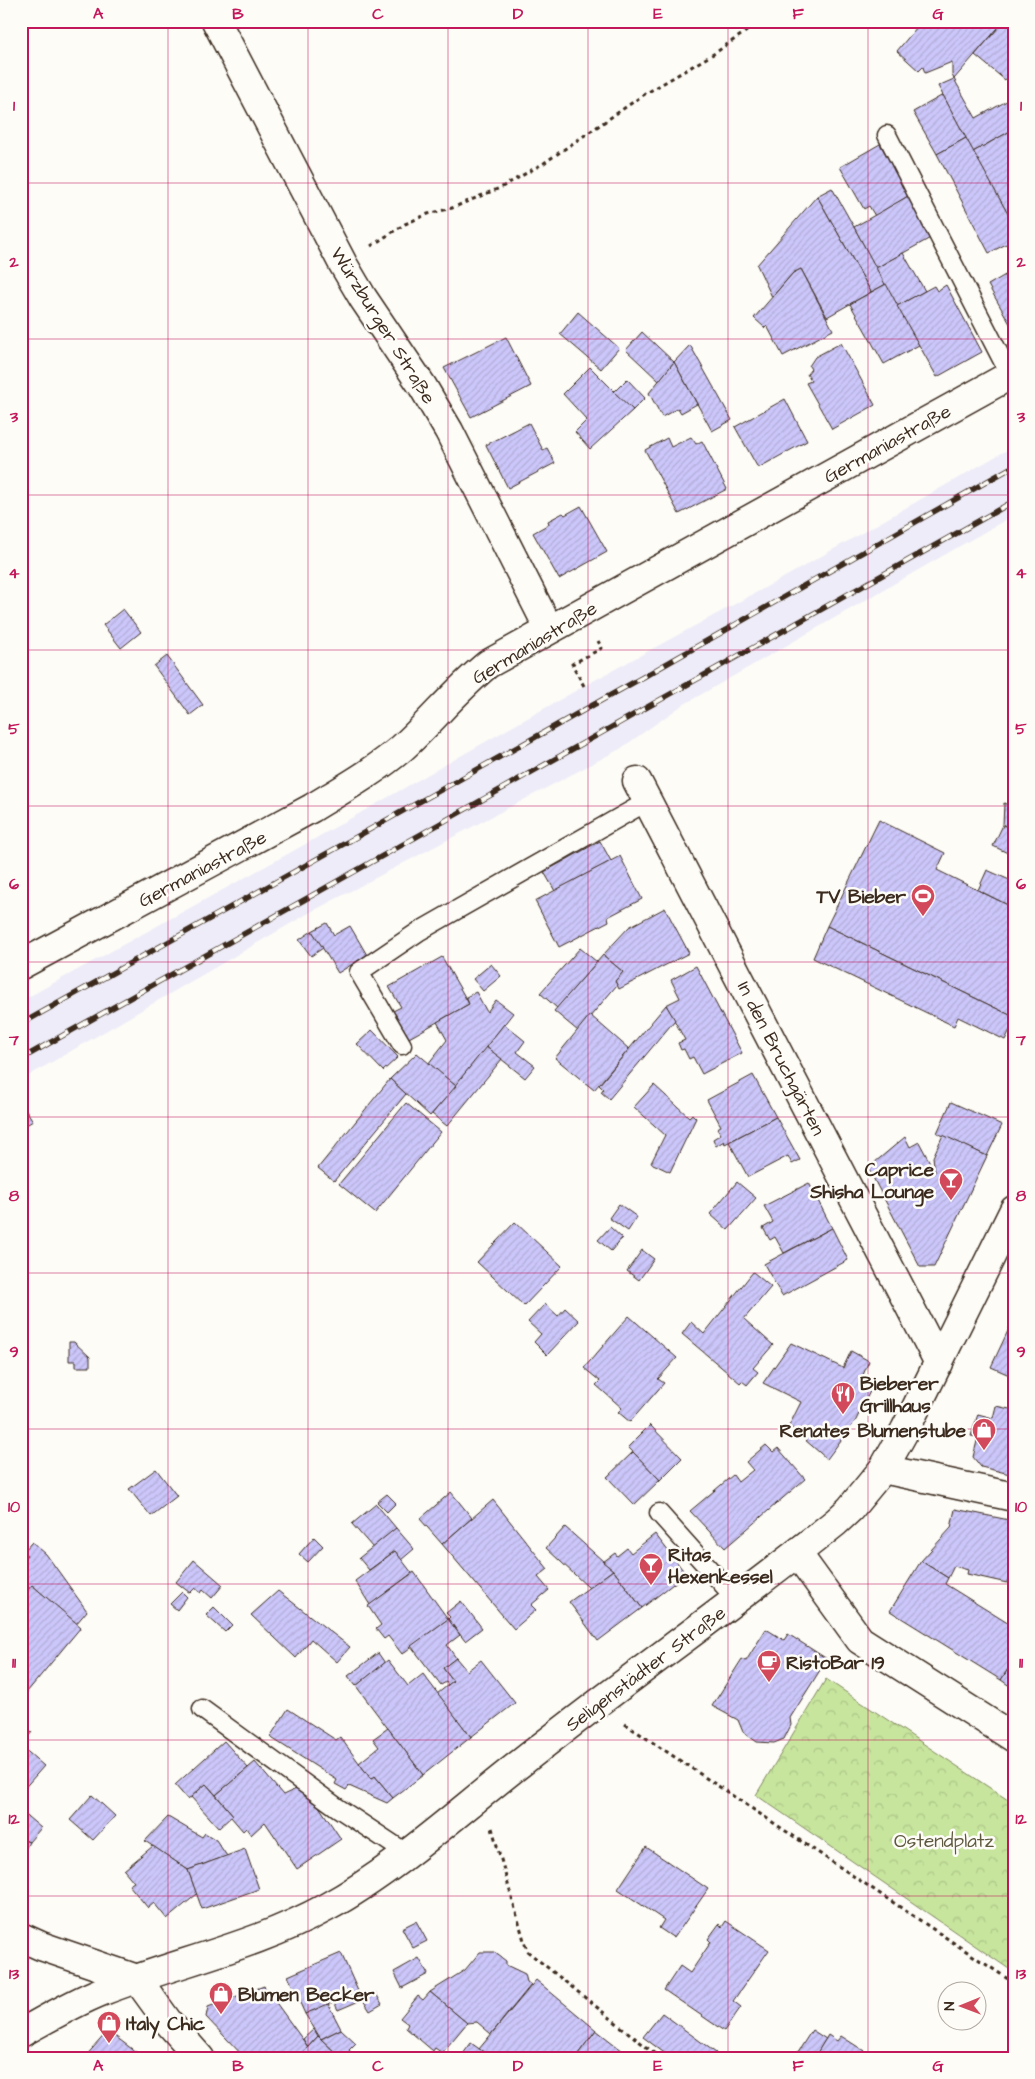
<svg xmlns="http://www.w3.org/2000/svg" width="1035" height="2079" font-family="'Architects Daughter',sans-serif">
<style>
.built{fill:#eeecf8}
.forest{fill:url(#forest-crowns);stroke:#81885e}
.building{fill:url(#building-hatch);stroke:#3b2a1e}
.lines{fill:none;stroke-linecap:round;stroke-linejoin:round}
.lane-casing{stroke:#3b2a1e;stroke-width:21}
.street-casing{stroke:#3b2a1e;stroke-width:31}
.secondary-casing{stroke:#3b2a1e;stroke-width:31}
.path{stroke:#3b2a1e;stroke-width:3;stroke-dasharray:4 4;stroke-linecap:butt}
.lane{stroke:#fdfcf7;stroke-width:18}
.street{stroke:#fdfcf7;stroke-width:28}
.secondary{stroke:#fdfcf7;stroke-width:28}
.rail-casing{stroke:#3b2a1e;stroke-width:5.5}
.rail{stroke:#fdfcf7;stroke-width:4;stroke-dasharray:11;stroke-linecap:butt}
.grid{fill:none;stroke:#c2185b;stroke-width:1;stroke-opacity:0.55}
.labels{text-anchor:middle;stroke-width:5;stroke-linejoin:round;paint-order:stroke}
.street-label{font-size:19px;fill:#3b2a1e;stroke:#fdfcf7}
.poi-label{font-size:19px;font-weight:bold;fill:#3b2a1e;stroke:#fdfcf7;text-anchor:start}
.park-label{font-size:19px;fill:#5e593e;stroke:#fdfcf7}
.neatline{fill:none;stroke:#c2185b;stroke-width:2}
.grid-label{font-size:16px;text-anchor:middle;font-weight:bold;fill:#c2185b}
</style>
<defs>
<pattern id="forest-crowns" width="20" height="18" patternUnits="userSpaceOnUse" patternTransform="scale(1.25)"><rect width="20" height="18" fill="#c7e59d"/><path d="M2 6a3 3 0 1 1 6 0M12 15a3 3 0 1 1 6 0" fill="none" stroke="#acc587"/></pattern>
<pattern id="building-hatch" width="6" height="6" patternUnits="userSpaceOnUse" patternTransform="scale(1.25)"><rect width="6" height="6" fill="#ccc7fa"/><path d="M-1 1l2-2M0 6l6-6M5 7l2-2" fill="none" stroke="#b0abd6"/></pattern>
</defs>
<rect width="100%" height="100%" fill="#fdfcf7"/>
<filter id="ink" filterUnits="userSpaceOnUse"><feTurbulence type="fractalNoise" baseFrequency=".02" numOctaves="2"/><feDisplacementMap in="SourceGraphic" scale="10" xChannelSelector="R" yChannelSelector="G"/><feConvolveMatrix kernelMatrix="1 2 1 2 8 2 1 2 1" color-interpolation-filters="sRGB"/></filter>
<g filter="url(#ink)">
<polygon class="built" points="1014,446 1014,515 681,706 620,749 309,913 21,1080 21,1001 295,850 584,686 792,573"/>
<polygon class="forest" points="826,1679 1014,1804 1014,1962 1009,1969 756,1795"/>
<g class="building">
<polygon points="922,21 1004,21 954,79 952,75 952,62 925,73 923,67 919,71 897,51"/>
<polygon points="1004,21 1014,21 1014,70 1005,80 975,55"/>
<polygon points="954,79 976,118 1014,97 1014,129 973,152 938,86"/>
<polygon points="943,95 966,138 937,154 913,112"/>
<polygon points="1014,129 1014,225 973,152"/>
<polygon points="966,138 1014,225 1014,240 989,253 937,154"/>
<polygon points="880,144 910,195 875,216 869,206 864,209 840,167"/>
<polygon points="832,188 886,284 871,292 817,196"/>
<polygon points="910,195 934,236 876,268 854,227"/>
<polygon points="817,196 871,292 827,317 801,269 793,273 772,297 757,265"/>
<polygon points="903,253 925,291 897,306 876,268"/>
<polygon points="801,269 833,330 783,356 767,326 765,328 754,318 793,273"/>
<polygon points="1014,270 1014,331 988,285"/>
<polygon points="886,284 919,345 884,364 850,304"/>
<polygon points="946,285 982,352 937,377 897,306 934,286 937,291"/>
<polygon points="578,312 619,348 601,369 560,334"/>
<polygon points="642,332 674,362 659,381 626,350"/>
<polygon points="506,337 531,386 471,417 444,368"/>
<polygon points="841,343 875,405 832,429 806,383 811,381 807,374 811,369 809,366 815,357"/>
<polygon points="690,345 732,420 712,431 674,362"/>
<polygon points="674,362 697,404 681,413 678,408 662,417 649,393"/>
<polygon points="590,367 633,410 590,449 575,432 587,420 563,394"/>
<polygon points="627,379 645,398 633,410 614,392"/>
<polygon points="785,399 807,441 758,468 735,427"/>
<polygon points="529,423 543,450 547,448 555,463 508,488 486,445"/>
<polygon points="691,437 696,444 702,441 727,489 679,514 645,450 667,438 671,447"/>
<polygon points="581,506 607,552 559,579 533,533 549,524 548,521 563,513 565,515"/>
<polygon points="123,609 141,632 121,648 103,625"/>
<polygon points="167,656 203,705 190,715 154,666"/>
<polygon points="1004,803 1014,808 1014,830 1003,825"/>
<polygon points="879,820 945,853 937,870 1014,908 1014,1017 827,926"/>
<polygon points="1003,825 1014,830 1014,856 993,846"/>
<polygon points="600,841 611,861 555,891 544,872"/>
<polygon points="620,856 642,899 608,917 609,921 559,947 535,901"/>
<polygon points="987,870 1014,882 1014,908 978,890"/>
<polygon points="665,908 689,953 619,989 615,981 623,972 603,955 629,927"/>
<polygon points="327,923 334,935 350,926 367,955 338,973 312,931"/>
<polygon points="827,926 1014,1017 1014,1022 1005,1040 958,1017 954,1026 813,958"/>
<polygon points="312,931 323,948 311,956 299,940"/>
<polygon points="580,948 597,962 557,1008 540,993"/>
<polygon points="603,955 623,972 615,981 617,985 578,1031 554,1011"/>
<polygon points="442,957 469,1004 409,1038 393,1011 401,1007 389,987"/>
<polygon points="491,964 501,976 483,991 473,979"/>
<polygon points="696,966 742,1053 702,1074 693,1057 689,1059 684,1049 681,1050 678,1043 685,1040 666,1005 680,998 671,980"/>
<polygon points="476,992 487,1012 496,1000 513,1013 456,1086 428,1064 447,1040 437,1022 469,1004 466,997"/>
<polygon points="666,1005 675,1020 609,1099 601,1092 603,1089 599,1085"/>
<polygon points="590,1015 629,1049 594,1090 555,1058"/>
<polygon points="504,1024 525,1041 517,1052 535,1066 525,1078 486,1047"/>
<polygon points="372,1030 398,1057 383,1071 357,1044"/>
<polygon points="486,1047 502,1059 447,1126 432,1114"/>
<polygon points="417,1053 456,1086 430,1116 390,1079"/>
<polygon points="753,1075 776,1117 725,1144 724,1141 716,1146 713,1139 721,1134 717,1128 721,1126 707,1100"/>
<polygon points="390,1079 406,1094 334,1181 318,1168"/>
<polygon points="654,1085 689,1117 692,1114 696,1118 670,1172 651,1163 665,1135 634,1107"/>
<polygon points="951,1102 1002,1125 987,1156 937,1133"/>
<polygon points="406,1103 441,1132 375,1213 339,1184"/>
<polygon points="23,1105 33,1121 21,1128 21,1106"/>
<polygon points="776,1117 800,1160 792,1164 788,1156 748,1177 729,1142"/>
<polygon points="943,1135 987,1156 934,1267 920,1267 868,1168 905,1137 910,1147 919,1142 935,1172 933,1157"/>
<polygon points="737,1182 756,1198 728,1230 710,1214"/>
<polygon points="809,1183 832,1228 784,1253 775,1237 770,1240 763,1228 773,1222 764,1206"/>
<polygon points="619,1204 637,1217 628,1231 609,1218"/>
<polygon points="515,1222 562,1266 524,1306 477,1262"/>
<polygon points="610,1227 622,1238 611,1251 598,1240"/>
<polygon points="832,1228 848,1260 782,1296 764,1264"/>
<polygon points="642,1250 654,1259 639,1280 627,1271"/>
<polygon points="753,1272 771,1287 744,1319 773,1345 753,1368 758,1372 747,1385 742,1381 740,1383 682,1334 691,1322 704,1334"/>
<polygon points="545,1304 558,1316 565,1308 579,1321 547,1355 534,1342 541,1334 528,1322"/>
<polygon points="629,1316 677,1358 658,1379 664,1383 630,1422 618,1412 622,1408 596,1385 600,1381 584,1368"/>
<polygon points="1014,1318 1014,1377 991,1367"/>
<polygon points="69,1342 74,1342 90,1357 90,1367 76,1367 76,1361 69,1361"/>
<polygon points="791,1343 843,1368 851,1351 869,1361 863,1375 875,1381 856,1420 827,1459 789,1426 801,1402 763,1383"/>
<polygon points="996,1406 1014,1410 1014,1475 981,1467 973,1457 978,1437 971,1436 978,1414 993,1418"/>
<polygon points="650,1425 682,1458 660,1480 628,1447"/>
<polygon points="766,1445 773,1452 778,1448 805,1479 725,1548 690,1511 733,1475 738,1482 753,1470 746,1462"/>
<polygon points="633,1452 660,1480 634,1505 607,1477"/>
<polygon points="156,1469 177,1496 151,1516 129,1489"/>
<polygon points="451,1492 472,1518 442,1544 420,1519"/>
<polygon points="387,1494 396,1503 387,1512 377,1502"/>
<polygon points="493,1500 548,1569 538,1577 549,1590 531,1605 536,1610 514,1629 442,1544"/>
<polygon points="376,1504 396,1528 373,1548 352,1524"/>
<polygon points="955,1509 1014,1521 1014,1577 1009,1576 1007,1583 967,1574 968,1570 954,1566 948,1578 921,1561 951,1528"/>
<polygon points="565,1527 613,1570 589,1588 546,1548"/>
<polygon points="396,1528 414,1549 401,1560 395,1551 369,1570 359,1558"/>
<polygon points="655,1534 686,1574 642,1608 613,1570 603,1562 615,1553 617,1556 627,1548 631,1553"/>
<polygon points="314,1537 323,1546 308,1562 299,1554"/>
<polygon points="32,1542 46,1554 87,1611 76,1624 32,1585 25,1593 21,1589 21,1562 27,1555 23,1552"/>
<polygon points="395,1551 412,1573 370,1605 355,1581"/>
<polygon points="194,1560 223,1585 212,1598 203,1590 201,1593 195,1588 190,1593 176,1582"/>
<polygon points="921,1561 948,1578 945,1584 1014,1627 1014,1660 1001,1680 890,1611"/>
<polygon points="613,1570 642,1608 598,1641 569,1602"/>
<polygon points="414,1572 448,1619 402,1654 388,1636 384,1639 376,1629 381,1625 368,1606"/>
<polygon points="32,1585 81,1627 22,1698 21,1598"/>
<polygon points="278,1591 350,1647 337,1662 311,1639 296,1658 251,1615"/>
<polygon points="182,1592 187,1597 177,1610 170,1604"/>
<polygon points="461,1601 482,1628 465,1641 448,1619 450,1617 446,1613"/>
<polygon points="214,1607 232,1625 225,1632 206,1615"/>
<polygon points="448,1619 460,1635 447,1645 456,1658 443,1668 453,1681 448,1685 446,1682 441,1685 411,1646"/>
<polygon points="766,1629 784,1640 788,1634 827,1659 790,1718 791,1725 784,1739 774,1743 757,1742 743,1732 738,1720 712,1706 742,1659 746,1661"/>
<polygon points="378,1653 385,1663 356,1686 348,1676"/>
<polygon points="456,1658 467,1671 481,1660 515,1703 471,1737 437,1694 453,1681 443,1668"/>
<polygon points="388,1660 408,1686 423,1674 471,1737 423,1775 356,1686"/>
<polygon points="1014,1660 1014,1689 1001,1680"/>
<polygon points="288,1709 336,1740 340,1737 371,1779 375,1776 393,1798 387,1803 349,1786 346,1790 335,1784 337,1780 270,1737"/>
<polygon points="27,1728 32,1732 21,1746 21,1736"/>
<polygon points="388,1728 423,1775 393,1798 375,1776 371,1779 359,1763 379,1747 373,1739"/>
<polygon points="224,1741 248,1768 216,1795 206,1784 188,1800 175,1785"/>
<polygon points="21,1746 44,1766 21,1792"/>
<polygon points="255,1762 283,1795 296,1789 316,1802 341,1839 297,1869 265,1822 251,1835 246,1828 243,1831 231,1817 233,1815 216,1795"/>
<polygon points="206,1784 233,1815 219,1828 191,1797"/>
<polygon points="92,1795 115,1816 93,1840 70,1820"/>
<polygon points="21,1811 41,1828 29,1842 21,1839"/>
<polygon points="168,1817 202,1837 205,1833 216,1840 227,1856 188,1870 145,1841"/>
<polygon points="21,1839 29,1842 21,1857"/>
<polygon points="153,1846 188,1870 197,1894 167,1919 154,1903 148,1908 129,1885 134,1882 124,1870"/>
<polygon points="646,1847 708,1889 674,1938 659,1928 664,1920 618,1889"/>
<polygon points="245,1849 259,1889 202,1909 188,1870"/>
<polygon points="416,1921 427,1941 413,1948 402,1928"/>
<polygon points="726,1921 769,1950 733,2001 741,2007 724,2031 664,1990 680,1966 690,1973 711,1942 708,1939 719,1924 722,1927"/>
<polygon points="480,1952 494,1952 506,1961 506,1965 525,1974 527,1982 531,1985 491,2034 477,2022 467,2023 430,1992 465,1970"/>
<polygon points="341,1953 358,1991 355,1992 359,2001 338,2010 334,2002 305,2014 288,1976"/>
<polygon points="419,1958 428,1974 402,1988 394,1972"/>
<polygon points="536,1980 596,2030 575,2058 481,2058 485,2053 479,2049"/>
<polygon points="264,1986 308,2047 298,2058 245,2058 206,2017 208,2007"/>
<polygon points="375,1992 382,2004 370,2011 363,2000"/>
<polygon points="430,1992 467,2023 442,2053 435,2048 433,2051 406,2028 408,2024 400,2018 418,1996 423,2000"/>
<polygon points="328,2004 341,2029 321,2039 305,2014"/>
<polygon points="662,2013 716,2053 712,2058 671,2058 643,2037"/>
<polygon points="314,2029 318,2036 308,2047 303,2039"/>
<polygon points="341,2029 356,2043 349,2050 356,2058 341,2058 321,2039"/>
<polygon points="596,2030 632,2058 575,2058"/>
<polygon points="812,2030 826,2039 814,2058 794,2058"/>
<polygon points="108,2031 144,2058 84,2058"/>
<polygon points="828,2035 837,2041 841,2036 875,2058 814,2058"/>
<polygon points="318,2036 321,2039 341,2058 298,2058"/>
<polygon points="471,2043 485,2053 481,2058 460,2058"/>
</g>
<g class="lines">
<defs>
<g id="lane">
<polyline points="887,135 1010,375"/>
<polyline points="402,1045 359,972 418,932 648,801"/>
<polyline points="659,1513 736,1599"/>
<polyline points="202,1709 338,1808 406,1853"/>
</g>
<g id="street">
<polyline points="216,21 343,264 363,298 423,387 449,431 549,629"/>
<polyline points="637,781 939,1363"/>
<path d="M21,965l291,-157c31,-19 63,-37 90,-60 30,-27 54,-58 86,-84l526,-291"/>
<polyline points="883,1469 1014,1497"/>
<polyline points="797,1553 860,1640 1014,1738"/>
<polyline points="21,1937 41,1946 137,1979 169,2023 200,2058"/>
</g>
<path id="secondary" d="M21,2033c27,-15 54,-31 82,-42 74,-29 154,-45 224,-84 68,-37 133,-97 195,-145 103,-82 211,-157 314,-240l14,-13 33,-40 22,-39 109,-220"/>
</defs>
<use href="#lane" class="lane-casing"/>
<use href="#street" class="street-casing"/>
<use href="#secondary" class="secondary-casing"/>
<g class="path">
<polyline points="371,246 405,224 428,214 452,208 502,187 544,163 645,94 715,53 761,21"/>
<polyline points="584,686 572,664 602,648 598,641"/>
<polyline points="625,1724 1014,1983"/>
<polyline points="492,1828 527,1951 660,2058"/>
<polyline points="1010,1980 1014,1975"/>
</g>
<use href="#lane" class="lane"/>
<use href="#street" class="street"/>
<use href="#secondary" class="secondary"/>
<defs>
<g id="rail">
<polyline points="21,1024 645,676 1014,466"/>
<polyline points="21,1059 1014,501"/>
</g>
</defs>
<use href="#rail" class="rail-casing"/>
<use href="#rail" class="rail"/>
</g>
</g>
<path class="grid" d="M168,21v2037M308,21v2037M448,21v2037M588,21v2037M728,21v2037M868,21v2037M21,183h993M21,339h993M21,495h993M21,650h993M21,806h993M21,962h993M21,1117h993M21,1273h993M21,1429h993M21,1584h993M21,1740h993M21,1896h993"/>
<defs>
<symbol id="stadium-pin" viewBox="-11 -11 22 30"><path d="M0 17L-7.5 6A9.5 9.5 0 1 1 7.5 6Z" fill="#d1495b" stroke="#fdfcf7"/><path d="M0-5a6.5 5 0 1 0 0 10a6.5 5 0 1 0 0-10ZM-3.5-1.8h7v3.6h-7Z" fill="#fff"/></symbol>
<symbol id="bar-pin" viewBox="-11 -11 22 30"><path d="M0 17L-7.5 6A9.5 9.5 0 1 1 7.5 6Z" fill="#d1495b" stroke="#fdfcf7"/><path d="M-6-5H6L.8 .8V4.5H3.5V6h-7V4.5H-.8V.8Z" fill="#fff"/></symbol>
<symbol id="restaurant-pin" viewBox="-11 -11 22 30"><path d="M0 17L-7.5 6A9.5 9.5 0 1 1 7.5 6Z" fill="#d1495b" stroke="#fdfcf7"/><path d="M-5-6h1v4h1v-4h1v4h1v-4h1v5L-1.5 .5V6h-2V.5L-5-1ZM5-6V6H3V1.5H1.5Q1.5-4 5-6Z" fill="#fff"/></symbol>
<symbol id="shop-pin" viewBox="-11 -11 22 30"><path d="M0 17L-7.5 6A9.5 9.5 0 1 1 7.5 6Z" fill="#d1495b" stroke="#fdfcf7"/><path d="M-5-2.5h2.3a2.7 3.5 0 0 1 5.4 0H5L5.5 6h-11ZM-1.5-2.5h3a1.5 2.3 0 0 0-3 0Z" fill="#fff"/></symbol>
<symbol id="cafe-pin" viewBox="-11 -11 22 30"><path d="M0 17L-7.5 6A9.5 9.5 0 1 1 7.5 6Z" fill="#d1495b" stroke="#fdfcf7"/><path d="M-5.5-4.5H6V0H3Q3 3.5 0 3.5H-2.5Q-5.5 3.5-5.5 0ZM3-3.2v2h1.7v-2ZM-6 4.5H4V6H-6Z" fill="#fff"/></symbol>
</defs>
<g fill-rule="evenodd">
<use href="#stadium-pin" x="909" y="882" width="28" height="38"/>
<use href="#bar-pin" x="937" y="1166" width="28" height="38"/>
<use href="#restaurant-pin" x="829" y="1380" width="28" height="38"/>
<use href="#shop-pin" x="970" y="1416" width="28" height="38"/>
<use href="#bar-pin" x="637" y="1551" width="28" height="38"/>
<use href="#cafe-pin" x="755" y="1648" width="28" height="38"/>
<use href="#shop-pin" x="207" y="1980" width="28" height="38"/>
<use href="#shop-pin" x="95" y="2009" width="28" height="38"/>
</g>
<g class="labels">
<g class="street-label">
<text transform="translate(384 325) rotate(58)" y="7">Würzburger Straße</text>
<text transform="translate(887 443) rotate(-29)" y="7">Germaniastraße</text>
<text transform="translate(534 642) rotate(-31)" y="7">Germaniastraße</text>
<text transform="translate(202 868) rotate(-28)" y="7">Germaniastraße</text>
<text transform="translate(782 1058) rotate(63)" y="7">In den Bruchgärten</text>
<text transform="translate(645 1668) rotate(-37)" y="7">Seligenstädter Straße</text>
</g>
<g class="poi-label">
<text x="906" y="903" text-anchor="end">TV Bieber</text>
<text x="934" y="1176" text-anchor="end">Caprice<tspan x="934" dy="22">Shisha Lounge</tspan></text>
<text x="860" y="1390">Bieberer<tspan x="860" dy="22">Grillhaus</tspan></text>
<text x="966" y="1437" text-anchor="end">Renates Blumenstube</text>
<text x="668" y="1561">Ritas<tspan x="668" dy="22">Hexenkessel</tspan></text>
<text x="786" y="1669">RistoBar 19</text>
<text x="238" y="2001">Blumen Becker</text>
<text x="126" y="2030">Italy Chic</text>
</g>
<g class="park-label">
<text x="944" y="1847">Ostendplatz</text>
</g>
</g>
<rect width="1035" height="2079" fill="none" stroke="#fdfcf7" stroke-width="55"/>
<g transform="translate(962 2006) rotate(269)"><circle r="24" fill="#fdfcf7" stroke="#afa8a0"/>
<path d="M0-4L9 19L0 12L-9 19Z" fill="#d1495b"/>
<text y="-8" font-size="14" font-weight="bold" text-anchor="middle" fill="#3b2a1e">N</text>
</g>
<rect x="28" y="28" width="980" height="2024" class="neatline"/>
<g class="grid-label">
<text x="98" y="19">A</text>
<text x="238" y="19">B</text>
<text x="378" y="19">C</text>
<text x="518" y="19">D</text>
<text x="658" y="19">E</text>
<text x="798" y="19">F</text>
<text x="938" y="19">G</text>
<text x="14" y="111">1</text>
<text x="1021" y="111">1</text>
<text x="14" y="267">2</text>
<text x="1021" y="267">2</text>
<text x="14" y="422">3</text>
<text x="1021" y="422">3</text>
<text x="14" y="578">4</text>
<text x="1021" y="578">4</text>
<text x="14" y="734">5</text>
<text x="1021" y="734">5</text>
<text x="14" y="889">6</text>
<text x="1021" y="889">6</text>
<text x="14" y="1045">7</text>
<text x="1021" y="1045">7</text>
<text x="14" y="1201">8</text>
<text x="1021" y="1201">8</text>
<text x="14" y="1357">9</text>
<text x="1021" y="1357">9</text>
<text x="14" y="1512">10</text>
<text x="1021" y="1512">10</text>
<text x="14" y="1668">11</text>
<text x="1021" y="1668">11</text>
<text x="14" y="1824">12</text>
<text x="1021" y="1824">12</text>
<text x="14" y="1979">13</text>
<text x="1021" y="1979">13</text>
<text x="98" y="2071">A</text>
<text x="238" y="2071">B</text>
<text x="378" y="2071">C</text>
<text x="518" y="2071">D</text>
<text x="658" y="2071">E</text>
<text x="798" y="2071">F</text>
<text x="938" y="2071">G</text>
</g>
</svg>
